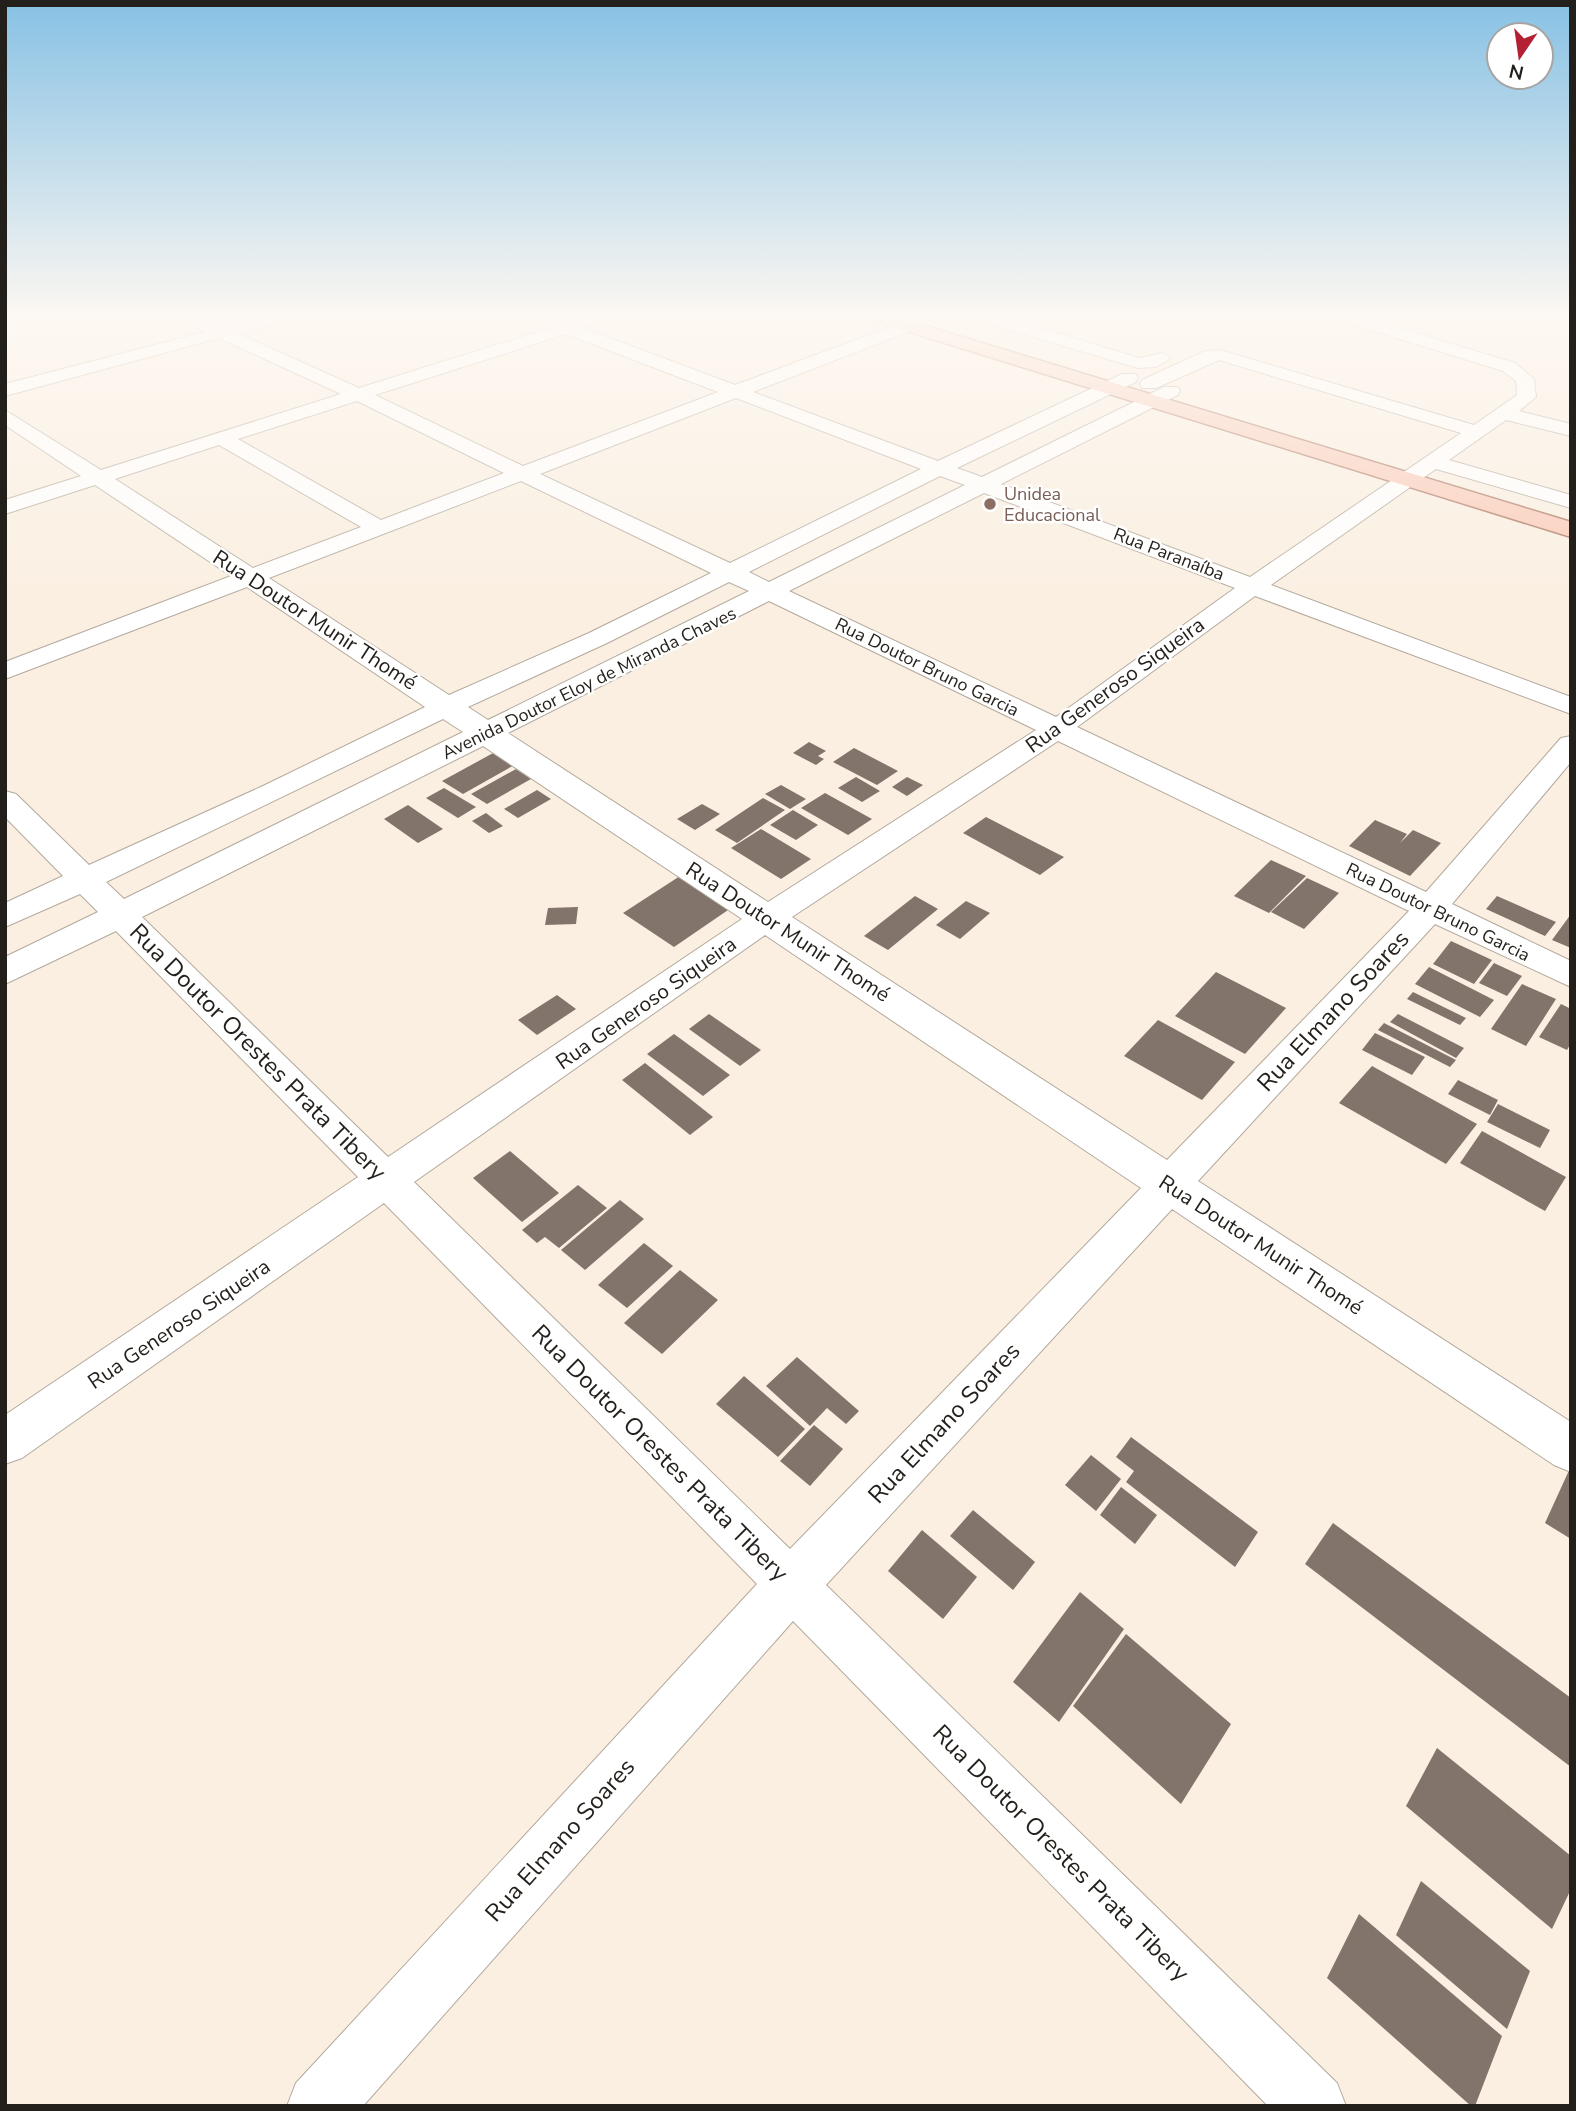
<svg xmlns="http://www.w3.org/2000/svg" width="1576" height="2111" font-family="'Nunito Sans',sans-serif">
<style>
.building{fill:#82736b}
.lines{fill:none;stroke-linecap:round;stroke-linejoin:round}
.minor-casing{stroke:#b3a99c;stroke-width:2}
.major-casing{stroke:#ac7660;stroke-width:3}
.minor{fill:#fff;fill-rule:evenodd}
.major{fill:#f9c9b6;fill-rule:evenodd}
.education-dot{fill:#8d6e63;stroke:#fff;stroke-width:2.5}
.labels{text-anchor:middle;stroke-width:5;stroke-linejoin:round;paint-order:stroke}
.far-education-label{font-size:18px;fill:#785e54;stroke:#fff;text-anchor:start}
.far-street-label{font-size:18px;fill:#231f1a;stroke:#fff}
.street-label{font-size:21px;fill:#231f1a;stroke:#fff}
.near-street-label{font-size:24px;fill:#231f1a;stroke:#fff}
</style>
<rect width="100%" height="100%" fill="#faefe1"/>
<g class="building">
<polygon points="809,742 826,751 818,756 824,759 816,765 793,753"/>
<polygon points="854,748 898,771 877,785 833,762"/>
<polygon points="495,752 516,764 463,794 442,781"/>
<polygon points="516,769 531,779 487,804 471,794"/>
<polygon points="856,777 880,791 862,802 838,788"/>
<polygon points="907,777 923,785 907,796 892,787"/>
<polygon points="781,785 806,799 790,809 765,794"/>
<polygon points="444,788 476,807 458,818 426,798"/>
<polygon points="537,790 551,799 518,818 504,809"/>
<polygon points="825,793 872,819 848,835 801,808"/>
<polygon points="763,798 785,810 737,843 715,830"/>
<polygon points="702,804 720,814 695,830 677,819"/>
<polygon points="408,805 443,829 418,843 384,819"/>
<polygon points="793,810 818,825 796,840 770,825"/>
<polygon points="486,813 503,826 489,833 472,821"/>
<polygon points="986,817 1064,857 1040,875 963,833"/>
<polygon points="1375,820 1407,834 1400,843 1413,830 1441,843 1410,876 1349,846"/>
<polygon points="761,829 811,859 781,879 731,848"/>
<polygon points="1271,860 1306,876 1269,913 1234,896"/>
<polygon points="680,876 731,908 674,947 623,913"/>
<polygon points="1307,878 1339,893 1304,929 1271,912"/>
<polygon points="915,896 938,909 888,950 864,936"/>
<polygon points="1497,896 1556,922 1545,936 1486,909"/>
<polygon points="966,901 990,913 960,939 936,925"/>
<polygon points="578,907 576,924 545,925 548,908"/>
<polygon points="1571,914 1571,948 1552,940"/>
<polygon points="1451,941 1492,960 1474,984 1433,964"/>
<polygon points="1494,963 1522,976 1507,996 1479,983"/>
<polygon points="1429,967 1494,1000 1480,1017 1415,984"/>
<polygon points="1216,972 1286,1008 1245,1054 1175,1016"/>
<polygon points="1522,984 1556,999 1526,1046 1491,1029"/>
<polygon points="1413,992 1466,1018 1460,1025 1407,999"/>
<polygon points="557,995 576,1009 537,1035 518,1020"/>
<polygon points="1561,1004 1571,1009 1571,1043 1567,1050 1539,1037"/>
<polygon points="709,1014 761,1050 740,1066 689,1029"/>
<polygon points="1398,1014 1464,1048 1456,1058 1390,1022"/>
<polygon points="1158,1020 1235,1062 1202,1100 1124,1056"/>
<polygon points="1384,1023 1456,1060 1450,1067 1378,1030"/>
<polygon points="1375,1033 1425,1057 1412,1075 1362,1050"/>
<polygon points="674,1034 730,1075 703,1096 647,1054"/>
<polygon points="645,1063 713,1117 690,1135 622,1080"/>
<polygon points="1372,1066 1477,1124 1446,1164 1339,1103"/>
<polygon points="1458,1080 1498,1100 1490,1115 1448,1094"/>
<polygon points="1498,1104 1550,1130 1540,1148 1487,1122"/>
<polygon points="1482,1131 1566,1177 1545,1211 1460,1163"/>
<polygon points="510,1151 559,1193 522,1222 473,1178"/>
<polygon points="578,1185 607,1208 559,1248 545,1237 537,1243 522,1230"/>
<polygon points="620,1200 644,1219 585,1270 561,1250"/>
<polygon points="644,1243 673,1266 627,1308 598,1285"/>
<polygon points="680,1270 718,1300 662,1354 624,1323"/>
<polygon points="797,1357 859,1411 846,1424 827,1408 810,1426 766,1386"/>
<polygon points="744,1376 805,1429 778,1457 716,1404"/>
<polygon points="814,1425 843,1449 810,1486 780,1461"/>
<polygon points="1131,1437 1258,1532 1235,1567 1126,1482 1134,1471 1116,1457"/>
<polygon points="1091,1455 1121,1479 1096,1511 1065,1485"/>
<polygon points="1571,1466 1571,1539 1545,1523"/>
<polygon points="1121,1487 1157,1515 1135,1544 1100,1515"/>
<polygon points="973,1510 1035,1562 1013,1590 950,1536"/>
<polygon points="1333,1523 1571,1698 1571,1767 1305,1564"/>
<polygon points="922,1530 977,1577 943,1619 888,1571"/>
<polygon points="1080,1592 1124,1629 1059,1722 1013,1682"/>
<polygon points="1126,1634 1231,1724 1181,1804 1073,1706"/>
<polygon points="1437,1748 1571,1856 1571,1889 1552,1929 1406,1806"/>
<polygon points="1421,1881 1530,1971 1507,2029 1396,1935"/>
<polygon points="1359,1914 1502,2036 1475,2106 1471,2106 1327,1978"/>
</g>
<g class="lines">
<defs>
<g id="minor">
<path d="M174,315h21l27,12 47,-12h26l-2,4 -56,14 122,55 191,-60 -24,-9 -2,-4h22l21,7 24,-7h24l-2,4 -30,9 152,57 187,-70h12l2,3 -2,4 -181,70 185,69 184,-87h14l2,4 -2,4 -179,86 25,9 182,-90h14l2,4 -2,4 -177,89 249,93 211,-144 -242,-73 -63,28h-14l-2,-4 2,-4 63,-29 15,-1 254,75 43,-30 -1,-14 -13,-10 -168,-52 -2,-4h24l158,48 19,16 2,18 -17,14 52,13v12l-65,-16 -57,40 122,35v13l-135,-39 -165,116 300,112v17l-316,-118 -178,131 349,165 135,-154 10,-2v26l-119,142 119,57v26l-136,-63 -237,257 373,241v50l-17,-7 -382,-256 -346,376 511,498 9,23h-78l-475,-485 -430,485h-76l9,-23 461,-499 -373,-381 -362,255 -17,6v-49l353,-238 -242,-246 -111,53v-27l93,-45 -18,-18 -75,33v-24l58,-27 -58,-59v-26l11,3 73,71 174,-79 162,-79 -178,-120 -242,92v-17l226,-86 -136,-91 -90,29v-14l76,-24 -76,-51v-15l96,60 240,-76 -122,-56 -214,58v-12l200,-52zM566,334l152,58 -195,74 -148,-71zM736,398l185,71 -191,94 -190,-89zM357,401l147,72 -123,47 -143,-81zM219,445l142,82 -108,41 -138,-89zM940,476l25,9 -196,97 -20,-10zM521,481l190,92 -122,60 -140,62 -180,-117zM984,493l251,95 -179,129 -267,-126zM729,582l20,9 -261,129 -20,-13 139,-64zM769,601l267,129 -268,172 -260,-169zM443,719l20,13 -339,167 -18,-17zM1058,741l351,170 -242,249 -375,-243zM483,746l259,173 -354,238 -246,-240zM765,935l376,253 -351,361 -376,-367z"/>
<polygon points="987,315 1006,315 1005,317 1139,358 1162,353 1171,358 1156,367 1138,368 986,323 984,319"/>
</g>
<polygon id="major" points="864,315 890,315 1571,522 1571,537 867,319"/>
</defs>
<use href="#minor" class="minor-casing"/>
<use href="#major" class="major-casing"/>
<use href="#minor" class="minor"/>
<use href="#major" class="major"/>
</g>
<linearGradient id="sky" x2="0" y2="1"><stop stop-color="#87c1e4"/><stop offset="0.52" stop-color="#fdf8f2"/><stop offset="1" stop-color="#fdf8f2" stop-opacity="0"/></linearGradient>
<rect width="1576" height="610" fill="url(#sky)"/>
<circle class="education-dot" cx="990" cy="504" r="7"/>
<g class="labels">
<g class="far-education-label">
<text x="1004" y="500">Unidea<tspan x="1004" dy="21">Educacional</tspan></text>
</g>
<g class="far-street-label">
<text transform="translate(1169 554) rotate(21)" y="6">Rua Paranaíba</text>
<text transform="translate(927 667) rotate(26)" y="6">Rua Doutor Bruno Garcia</text>
<text transform="translate(589 683) rotate(-26)" y="6">Avenida Doutor Eloy de Miranda Chaves</text>
<text transform="translate(1438 912) rotate(26)" y="6">Rua Doutor Bruno Garcia</text>
</g>
<g class="street-label">
<text transform="translate(315 620) rotate(33)" y="7">Rua Doutor Munir Thomé</text>
<text transform="translate(1115 685) rotate(-36)" y="7">Rua Generoso Siqueira</text>
<text transform="translate(788 932) rotate(33)" y="7">Rua Doutor Munir Thomé</text>
<text transform="translate(646 1003) rotate(-35)" y="7">Rua Generoso Siqueira</text>
<text transform="translate(1261 1245) rotate(33)" y="7">Rua Doutor Munir Thomé</text>
<text transform="translate(179 1324) rotate(-34)" y="7">Rua Generoso Siqueira</text>
</g>
<g class="near-street-label">
<text transform="translate(1333 1011) rotate(-47)" y="8">Rua Elmano Soares</text>
<text transform="translate(258 1052) rotate(45)" y="8">Rua Doutor Orestes Prata Tibery</text>
<text transform="translate(944 1423) rotate(-47)" y="8">Rua Elmano Soares</text>
<text transform="translate(660 1453) rotate(45)" y="8">Rua Doutor Orestes Prata Tibery</text>
<text transform="translate(560 1840) rotate(-48)" y="8">Rua Elmano Soares</text>
<text transform="translate(1061 1853) rotate(45)" y="8">Rua Doutor Orestes Prata Tibery</text>
</g>
</g>
<rect width="1576" height="2111" fill="none" stroke="#231f1a" stroke-width="14"/>
<g transform="translate(1520 56) rotate(193)"><circle r="33" fill="#ffffff" stroke="#a7a5a3" stroke-width="2"/>
<path d="M0-5L12 26L0 18L-12 26Z" fill="#b42134"/>
<text y="-10" font-size="19" font-weight="bold" text-anchor="middle" fill="#231f1a">N</text>
</g>
</svg>
